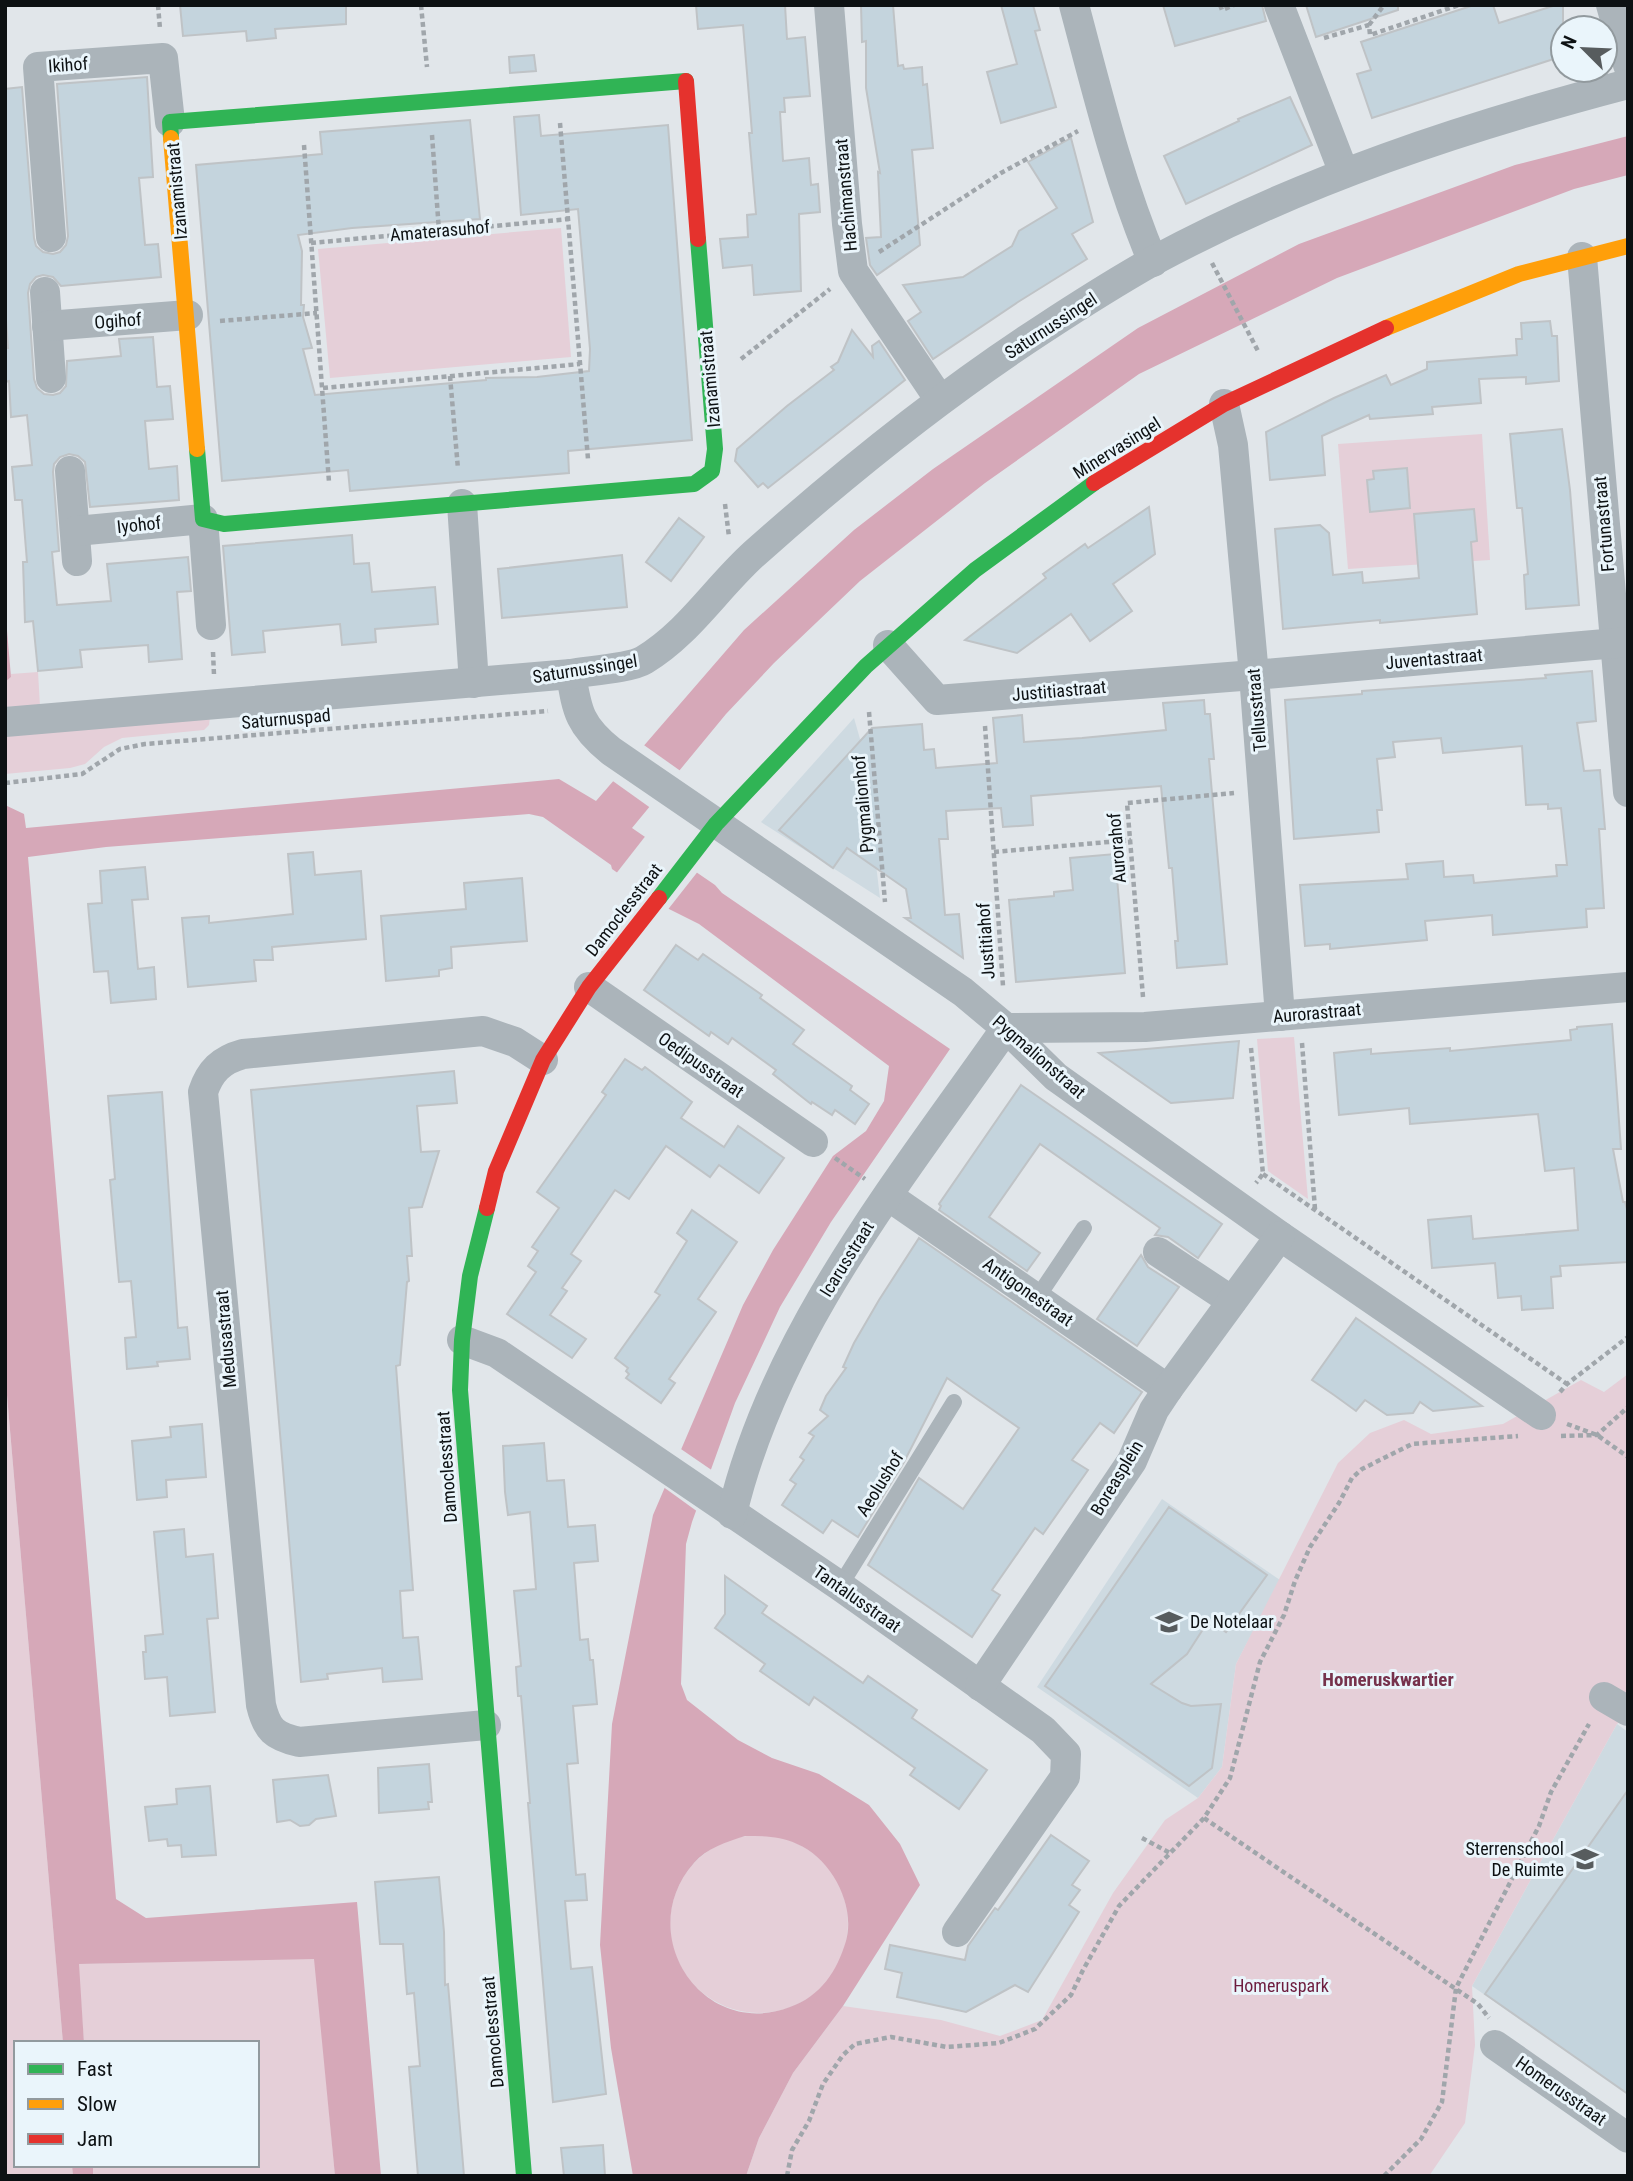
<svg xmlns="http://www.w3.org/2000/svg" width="1633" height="2181" font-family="'Roboto Condensed',sans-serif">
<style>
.built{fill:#cedae1}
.green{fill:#e5cfd8}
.water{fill:#d6a8b8;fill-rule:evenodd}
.pier{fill:#e1e6ea}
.building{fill:#c4d4dd;stroke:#bfc3c6;stroke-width:2}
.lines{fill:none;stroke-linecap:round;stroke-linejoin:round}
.path{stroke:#a0a6ab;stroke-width:4.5;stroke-dasharray:5 3.5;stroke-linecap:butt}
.lane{stroke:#abb4ba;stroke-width:16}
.street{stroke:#abb4ba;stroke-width:30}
.fast{stroke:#30b455;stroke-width:16}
.slow{stroke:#ff9f0a;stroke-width:16}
.jam{stroke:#e5322d;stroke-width:16}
.labels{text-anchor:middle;stroke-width:6;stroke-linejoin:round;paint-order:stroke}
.street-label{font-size:18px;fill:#0d1113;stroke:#eaf5fb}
.poi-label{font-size:18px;fill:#0d1113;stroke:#eaf5fb;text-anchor:start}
.park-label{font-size:18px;fill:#6d1d3f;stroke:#eaf5fb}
.neighbourhood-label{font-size:19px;font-weight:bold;fill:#76324c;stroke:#eaf5fb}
</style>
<rect width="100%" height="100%" fill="#e1e6ea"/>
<g class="built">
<polygon points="854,718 862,746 880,898 761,822"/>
<polygon points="1162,1499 1280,1580 1236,1664 1222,1767 1198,1798 1037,1687"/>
<polygon points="1617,1724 1628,1732 1628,2094 1472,1986"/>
</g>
<g class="green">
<polygon points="561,228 571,357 330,378 318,249"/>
<polygon points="1482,434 1490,560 1348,569 1338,444"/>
<polygon points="38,672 40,706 5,707 5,682 11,677 11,674"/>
<polygon points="210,717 209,725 204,730 122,738 104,747 85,764 70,768 5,774 5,734"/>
<polygon points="1294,1037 1308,1199 1268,1171 1257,1039"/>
<polygon points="5,1372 63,2043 16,2043 16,2165 72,2165 73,2176 5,2176"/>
<polygon points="1628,1374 1628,1713 1617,1724 1472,1986 1475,2045 1465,2123 1429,2176 746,2176 759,2138 793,2073 843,2006 941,2020 1000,2036 1042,2020 1113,1893 1165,1820 1198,1798 1222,1767 1236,1664 1338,1463 1370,1433 1404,1420 1431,1434 1503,1424 1581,1380 1604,1392"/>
<circle cx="759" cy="1924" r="89"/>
<polygon points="315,1958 335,2176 93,2176 93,2165 257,2165 257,2043 84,2043 78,1964"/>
</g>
<g class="water">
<path d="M1628,136v39l-54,14 -237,89 -198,96 -154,109 -125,98 -86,82 -48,51 -94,114 83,57 7,8 228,156 -119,173 -51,85 -45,96 -43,119 -6,22 -5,140 6,16 51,40 34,18 47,16 50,31 31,39 20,41 -77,121 -50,67 -34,65 -13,38h-113l-22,-128 -11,-103 12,-221 41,-209 90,-210 30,-55 60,-94 33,-25 18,-30 5,-35 -190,-142 -30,-15 -57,-40 -1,-4 -68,-48 -14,-3 -423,33 -78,10 88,1042 30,19 211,-16 24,274h-46l-21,-217 -235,5 5,79h-21l-58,-671v-567l19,9 2,14 533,-49 37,22 148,-171 110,-100 79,-61 205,-141 161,-84 216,-79zM745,1836c18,0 35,0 52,8 34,14 59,61 49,97 -9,30 -25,55 -56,66 -88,34 -158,-74 -96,-144 13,-15 32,-21 51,-27z"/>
<polygon points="5,607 11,677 5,682"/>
<polygon points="72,2165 93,2165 93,2176 73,2176"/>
</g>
<g class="pier">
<polygon points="641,743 682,772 652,809 610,779"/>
<polygon points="647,834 699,870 666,912 615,875"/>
<polygon points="678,1447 713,1471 698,1512 662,1486"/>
</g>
<g class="building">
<polygon points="180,5 346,5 346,24 275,29 276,38 247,41 246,31 183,36"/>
<polygon points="696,5 785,5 787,39 805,37 810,96 784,98 785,112 780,112 783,161 809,158 811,185 818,184 820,212 799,214 801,291 754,295 752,265 723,268 720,239 748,237 747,215 756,214 749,133 752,133 743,25 698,29"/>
<polygon points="861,5 893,5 898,66 903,65 904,69 922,67 923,85 927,84 933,148 912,150 920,245 877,275 870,265 866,238 881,237 878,172 880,173 866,88 866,41 862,42"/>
<polygon points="1001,5 1033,5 1040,30 1035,31 1056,107 1001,123 987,72 1017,64"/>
<polygon points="1163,5 1262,5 1266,21 1175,46"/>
<polygon points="1306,5 1398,5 1398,10 1316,37"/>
<polygon points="1474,5 1493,5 1499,23 1556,5 1563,5 1563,56 1372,118 1357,74 1371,70 1361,42"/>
<polygon points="534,55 536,71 510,73 509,57"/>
<polygon points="147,77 153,177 139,178 145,245 158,244 161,277 61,286 53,277 43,275 36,277 30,284 28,293 34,379 37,388 44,394 53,395 60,393 66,386 67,361 121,356 119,339 153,337 157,387 170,386 173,419 145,421 149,469 177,466 179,500 90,507 85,462 78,456 69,454 60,457 54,464 53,472 59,551 52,552 57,605 111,601 107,564 188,557 191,591 177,592 182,659 149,662 148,645 80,650 82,667 38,671 33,621 25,622 23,562 27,562 22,500 15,500 12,467 32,465 27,415 11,417 9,381 5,382 5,348 8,348 5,307 5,89 22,87 34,238 36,246 43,252 53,254 60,252 66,245 68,236 57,84"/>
<polygon points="1290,97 1312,145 1186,204 1164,156 1239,121 1238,119"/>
<polygon points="539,115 541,136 668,125 692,440 568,451 569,473 350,491 348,470 222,481 196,165 322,154 320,132 470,120 480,219 352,228 298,235 302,251 301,305 304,305 303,317 312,348 303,349 315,395 486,380 486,378 537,377 589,371 590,349 578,209 521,215 514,117"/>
<polygon points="1071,138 1093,222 1072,234 1087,259 1018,302 933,359 908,321 921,312 903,285 963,277 1012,246 1019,231 1057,208 1028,162"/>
<polygon points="1550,321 1552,336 1557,336 1559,381 1526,384 1526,377 1479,379 1481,403 1432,407 1433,414 1370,419 1369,415 1322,436 1325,475 1270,480 1266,432 1334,398 1386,375 1391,385 1427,369 1427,362 1517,355 1516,339 1522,339 1521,323"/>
<polygon points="852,330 873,357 872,346 879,341 905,380 768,488 763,483 758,487 735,461 737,449 787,406 834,370 831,367 838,362"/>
<polygon points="1562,429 1570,490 1579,605 1526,609 1524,575 1528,574 1522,508 1517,508 1510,434"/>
<polygon points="1407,468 1410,508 1370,512 1367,480 1374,479 1373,471"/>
<polygon points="1149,507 1155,554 1113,584 1132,611 1090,641 1071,614 1017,653 965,640 1046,578 1043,574 1085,544 1088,548"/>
<polygon points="1474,509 1477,541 1471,542 1477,614 1380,623 1380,620 1283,629 1275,529 1320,525 1329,533 1333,575 1362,572 1363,583 1419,578 1414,514"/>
<polygon points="679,518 704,537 671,581 646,562"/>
<polygon points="352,535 354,564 369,563 372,592 435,587 438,624 375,629 376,642 342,645 340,624 263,631 265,652 232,655 223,546"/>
<polygon points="622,555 627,607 502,618 498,569"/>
<polygon points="1592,671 1596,721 1577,723 1584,771 1600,770 1605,829 1599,829 1604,908 1586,909 1587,927 1493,935 1492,915 1425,921 1427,940 1330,949 1330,944 1305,946 1300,885 1408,879 1406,864 1443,861 1444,877 1473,875 1474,883 1557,876 1556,865 1567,865 1561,808 1548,809 1548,804 1526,805 1522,746 1443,753 1441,738 1393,742 1395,757 1377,759 1382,810 1377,810 1379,832 1294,839 1285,700 1362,694 1362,691 1546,678 1545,675"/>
<polygon points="1204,700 1205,714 1210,714 1214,759 1209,759 1227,964 1177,968 1175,941 1178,941 1172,868 1169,868 1161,786 1031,796 1033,825 1003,827 1001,808 946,811 948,839 939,839 945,915 959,914 963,958 905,918 911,918 906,889 847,848 833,868 779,830 872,728 922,724 924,750 934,749 936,768 997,763 993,718 1022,715 1024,742 1082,738 1166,730 1163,703"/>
<polygon points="313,852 315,875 361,871 366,939 272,947 273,960 254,960 256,981 188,987 182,918 209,916 209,923 293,914 288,854"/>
<polygon points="1115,854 1125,973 1016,982 1009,900 1054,896 1054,892 1073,890 1070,858"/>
<polygon points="145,867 148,899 132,900 138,969 154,967 156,999 111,1003 108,971 94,972 88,904 102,903 100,871"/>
<polygon points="522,878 527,941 451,947 452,968 439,970 439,976 386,981 381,916 466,909 464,883"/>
<polygon points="676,945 698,960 703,954 762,995 760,998 804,1030 793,1044 852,1086 850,1090 869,1104 855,1124 835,1110 832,1115 812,1102 811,1104 773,1074 776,1070 732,1038 728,1044 711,1032 709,1036 644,990"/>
<polygon points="1612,1024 1621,1149 1613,1149 1623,1202 1625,1202 1628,1213 1628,1262 1560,1266 1561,1276 1551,1277 1553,1308 1522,1310 1521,1296 1498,1298 1495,1263 1432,1268 1428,1220 1471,1216 1473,1239 1578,1230 1574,1168 1545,1171 1538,1114 1410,1124 1409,1108 1339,1115 1334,1053 1371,1049 1371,1054 1450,1048 1450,1051 1571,1040 1570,1030 1577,1029 1577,1027"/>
<polygon points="1239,1041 1233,1098 1171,1103 1099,1053"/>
<polygon points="625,1059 642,1070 645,1067 692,1102 681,1118 724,1147 738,1126 784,1158 759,1193 719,1165 710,1177 666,1146 629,1199 615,1190 571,1254 581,1261 562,1288 567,1291 550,1315 586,1339 572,1358 507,1314 536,1272 528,1266 538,1251 532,1247 559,1208 537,1192 606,1095 602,1092"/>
<polygon points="454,1071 457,1103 417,1106 421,1152 439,1151 422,1207 409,1208 412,1256 407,1256 409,1281 407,1282 400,1365 396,1366 413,1590 400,1591 403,1638 418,1637 422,1679 383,1682 382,1668 327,1674 328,1679 301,1682 251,1090"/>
<polygon points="1021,1085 1222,1224 1198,1258 1168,1237 1155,1235 1160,1228 1040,1144 989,1217 1040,1253 1027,1271 939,1210 941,1206 939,1204"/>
<polygon points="162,1092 178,1328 187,1327 190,1359 157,1362 158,1366 127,1369 125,1338 136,1337 131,1281 119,1282 110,1180 115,1179 108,1096"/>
<polygon points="692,1210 737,1242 698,1299 716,1312 669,1379 675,1383 661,1403 626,1378 629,1374 626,1371 628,1368 615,1358 660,1295 655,1292 687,1241 677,1233"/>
<polygon points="919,1238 1142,1392 1114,1433 1100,1423 1072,1460 1088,1470 1043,1534 1035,1528 992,1590 1000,1595 972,1637 868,1565 919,1478 963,1509 1019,1428 977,1399 947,1378 904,1462 858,1537 832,1520 823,1533 782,1505 796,1484 790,1480 804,1460 800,1457 814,1436 809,1433 828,1416 820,1410 826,1396 846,1368 843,1367 854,1343 879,1300"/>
<polygon points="1141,1255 1148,1267 1179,1287 1137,1346 1097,1319"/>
<polygon points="1356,1318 1482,1406 1433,1411 1420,1402 1413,1413 1387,1415 1365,1400 1356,1411 1334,1395 1312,1380"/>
<polygon points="202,1424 206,1477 166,1480 167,1497 137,1500 132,1441 171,1437 170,1427"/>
<polygon points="544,1443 547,1481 564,1480 568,1527 595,1525 598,1561 574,1563 580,1640 588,1639 590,1660 593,1660 597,1704 573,1706 578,1763 567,1764 576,1875 585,1874 587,1900 565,1901 571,1969 592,1967 606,2094 553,2102 528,1803 530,1803 521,1696 518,1696 516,1667 521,1666 514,1591 536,1589 530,1512 508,1515 505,1492 503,1446"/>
<polygon points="1169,1507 1267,1575 1226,1632 1209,1620 1187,1654 1151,1684 1182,1703 1191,1706 1221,1704 1212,1768 1189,1786 1045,1686"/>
<polygon points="184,1529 186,1557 213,1554 218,1618 207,1619 215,1712 170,1716 167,1677 145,1679 143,1652 146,1652 145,1636 163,1634 154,1532"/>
<polygon points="725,1576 767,1606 762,1613 863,1683 868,1676 917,1710 912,1718 987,1770 959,1809 910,1775 915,1768 814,1697 809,1705 760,1671 765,1664 715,1628 725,1614"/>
<polygon points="429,1764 432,1802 428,1802 429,1809 379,1813 378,1768"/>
<polygon points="328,1775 336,1816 316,1819 309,1825 300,1826 290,1820 277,1822 273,1780"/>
<polygon points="210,1786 216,1855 182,1857 181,1845 168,1846 167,1839 149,1841 145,1807 177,1804 176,1789"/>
<polygon points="1628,1790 1628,2094 1485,1994"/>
<polygon points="1051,1835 1089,1861 1072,1885 1080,1890 1069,1905 1079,1912 1028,1992 1015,1985 966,2012 897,1997 902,1973 885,1969 890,1945 965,1960 968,1946 995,1908 998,1910"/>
<polygon points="439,1877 444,1932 445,1985 448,1984 464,2176 418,2176 409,2067 420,2066 414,1993 407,1994 403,1944 380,1944 375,1882"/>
<polygon points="603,2145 605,2176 564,2176 561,2148"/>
</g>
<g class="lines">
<g class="path">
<polyline points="158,5 160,29"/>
<polyline points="421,5 427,67"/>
<polyline points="1220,5 1222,10 1234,5"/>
<polyline points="1369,25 1384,5"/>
<polyline points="1324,38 1369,25 1370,35 1459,5"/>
<polyline points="560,123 588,459"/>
<polyline points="432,135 439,231"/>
<polyline points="304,145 329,482"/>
<polyline points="311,243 569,219"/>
<polyline points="879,252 1001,173 1078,131"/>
<polyline points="1212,263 1258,351"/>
<polyline points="220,321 317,313"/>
<polyline points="741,359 830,289"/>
<polyline points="450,376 458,469"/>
<polyline points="323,388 580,364"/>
<polyline points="725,504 729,537"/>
<polyline points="213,652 214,675"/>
<polyline points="869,712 885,902"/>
<polyline points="985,726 1003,986"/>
<polyline points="5,783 82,774 120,749 145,744 548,711"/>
<polyline points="994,852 1131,840"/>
<polyline points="1143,997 1127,803 1234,793"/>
<polyline points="1302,1043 1315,1209"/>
<polyline points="1251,1048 1263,1174 1256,1183"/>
<polyline points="835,1158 865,1179"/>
<polyline points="1263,1174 1567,1384"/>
<polyline points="1560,1392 1567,1384 1628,1337"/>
<polyline points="1567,1424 1597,1435 1628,1457"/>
<polyline points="1561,1436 1597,1435 1628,1407"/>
<polyline points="1204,1818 1478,2004 1489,2018"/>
<polyline points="1142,1838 1170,1853"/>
<polyline points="787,2176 792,2150 809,2121 823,2084 843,2055 855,2044 891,2037 947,2047 999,2043 1035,2029 1071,1995 1083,1970 1119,1906 1204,1818 1230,1778 1260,1662 1284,1615 1295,1581 1310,1547 1339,1503 1352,1478 1362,1469 1412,1444 1518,1436"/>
<polyline points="1384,2176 1421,2139 1442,2102 1456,1988 1539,1826 1551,1792 1589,1724"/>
</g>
<g class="lane">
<polyline points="1037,1298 1084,1228"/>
<polyline points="840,1586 954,1402"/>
</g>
<g class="street">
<polyline points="829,5 847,224 853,271 940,400"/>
<path d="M1074,5c23,86 44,174 79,257"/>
<polyline points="1279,5 1344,173"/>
<polyline points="1611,5 1628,65"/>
<polyline points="51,237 38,67 163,58 170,122"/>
<polyline points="1582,257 1628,792"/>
<polyline points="45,292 51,378"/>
<polyline points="47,326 188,315"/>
<polyline points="1224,404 1233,445 1254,675 1280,1016"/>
<polyline points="70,471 77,561"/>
<polyline points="462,504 474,683"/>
<polyline points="76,531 203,519 211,625"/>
<polyline points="888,645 937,700 1254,675 1628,642"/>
<path d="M571,674c6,38 9,52 40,77l352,241 43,36 50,49 224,159 261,179"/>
<path d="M5,722l566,-48c17,-3 60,-6 73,-14 45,-27 72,-72 111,-107 91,-81 185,-157 288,-224 35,-23 73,-47 110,-68 150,-81 311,-134 475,-177"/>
<polyline points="589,987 813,1142"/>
<polyline points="888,1196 1168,1389"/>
<polyline points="1158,1252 1232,1301"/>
<polyline points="462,1340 497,1353 840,1586 1043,1730 1066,1754 1065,1777 957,1932"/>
<path d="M732,1514c43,-182 169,-336 274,-486l139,-1 483,-40"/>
<polyline points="980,1686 1132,1461 1154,1410 1168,1389 1280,1236"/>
<polyline points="1604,1697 1628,1711"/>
<path d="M486,1725l-187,17c-25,-6 -32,-12 -38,-37l-58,-613c7,-21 18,-32 40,-38l240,-23 32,11 28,18"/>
<polyline points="1495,2045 1628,2138"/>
</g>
<g class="fast">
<polyline points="171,138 170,122 686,81"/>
<polyline points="197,449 203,519 224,524 694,484 712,471 715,449 698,239"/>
<polyline points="659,898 716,824 866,666 975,570 1094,483"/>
<polyline points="487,1208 470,1276 462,1340 460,1390 524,2176"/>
</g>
<g class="slow">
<polyline points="171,138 197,449"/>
<polyline points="1386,328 1519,274 1628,246"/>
</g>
<g class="jam">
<polyline points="686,81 698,239"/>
<polyline points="1094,483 1224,404 1386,328"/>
<polyline points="487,1208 496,1171 543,1060 589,987 659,898"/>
</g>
</g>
<defs>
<symbol id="school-bare" viewBox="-9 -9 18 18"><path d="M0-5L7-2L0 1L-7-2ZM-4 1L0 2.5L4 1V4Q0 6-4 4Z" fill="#575c5e" stroke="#eaf5fb" stroke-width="2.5" paint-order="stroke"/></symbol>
</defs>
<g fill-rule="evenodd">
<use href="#school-bare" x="1150" y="1603" width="38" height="38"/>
<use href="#school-bare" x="1566" y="1840" width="38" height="38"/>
</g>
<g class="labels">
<g class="street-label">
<text transform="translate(68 65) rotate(-4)" y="6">Ikihof</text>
<text transform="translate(177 191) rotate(-95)" y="6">Izanamistraat</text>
<text transform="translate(846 195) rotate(-95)" y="6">Hachimanstraat</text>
<text transform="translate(440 231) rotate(-5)" y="6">Amaterasuhof</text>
<text transform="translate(118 321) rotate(-4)" y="6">Ogihof</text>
<text transform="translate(1051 326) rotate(-33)" y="6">Saturnussingel</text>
<text transform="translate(710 379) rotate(-95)" y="6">Izanamistraat</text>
<text transform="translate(1117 448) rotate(-32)" y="6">Minervasingel</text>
<text transform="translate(1604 524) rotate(-95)" y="6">Fortunastraat</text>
<text transform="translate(139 525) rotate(-6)" y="6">Iyohof</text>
<text transform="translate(1434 659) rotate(-5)" y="6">Juventastraat</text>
<text transform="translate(585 669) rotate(-9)" y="6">Saturnussingel</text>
<text transform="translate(1059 691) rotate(-5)" y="6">Justitiastraat</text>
<text transform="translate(1257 710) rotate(-95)" y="6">Tellusstraat</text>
<text transform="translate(286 719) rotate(-5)" y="6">Saturnuspad</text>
<text transform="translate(863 804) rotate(-95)" y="6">Pygmalionhof</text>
<text transform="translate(1117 848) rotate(-95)" y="6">Aurorahof</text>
<text transform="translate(624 910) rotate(-52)" y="6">Damoclesstraat</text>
<text transform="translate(986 941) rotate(-94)" y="6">Justitiahof</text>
<text transform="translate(1317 1013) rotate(-5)" y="6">Aurorastraat</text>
<text transform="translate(1039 1057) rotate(41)" y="6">Pygmalionstraat</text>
<text transform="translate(701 1065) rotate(35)" y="6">Oedipusstraat</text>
<text transform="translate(847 1259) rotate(-58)" y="6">Icarusstraat</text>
<text transform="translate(1028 1292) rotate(35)" y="6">Antigonestraat</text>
<text transform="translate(226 1339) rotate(-95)" y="6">Medusastraat</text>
<text transform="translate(447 1467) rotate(-94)" y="6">Damoclesstraat</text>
<text transform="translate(1117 1478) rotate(-59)" y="6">Boreasplein</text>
<text transform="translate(880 1484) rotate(-58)" y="6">Aeolushof</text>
<text transform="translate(857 1599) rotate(35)" y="6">Tantalusstraat</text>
<text transform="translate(493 2032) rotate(-95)" y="6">Damoclesstraat</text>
<text transform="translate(1561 2091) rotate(35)" y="6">Homerusstraat</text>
</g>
<g class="poi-label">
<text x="1190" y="1628">De Notelaar</text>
<text x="1564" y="1855" text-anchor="end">Sterrenschool<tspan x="1564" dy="21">De Ruimte</tspan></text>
</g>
<g class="park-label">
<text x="1281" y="1992">Homeruspark</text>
</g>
<g class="neighbourhood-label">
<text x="1388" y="1686">Homeruskwartier</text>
</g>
</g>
<rect width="1633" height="2181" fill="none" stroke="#0d1113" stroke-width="14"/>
<rect x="14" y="2041" width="245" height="126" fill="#eaf5fb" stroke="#929a9e" stroke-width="2"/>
<rect x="28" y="2064" width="35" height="10" fill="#30b455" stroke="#929a9e" stroke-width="2"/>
<text x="77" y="2076" font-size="21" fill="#0d1113">Fast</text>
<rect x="28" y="2099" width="35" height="10" fill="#ff9f0a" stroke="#929a9e" stroke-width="2"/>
<text x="77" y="2111" font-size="21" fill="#0d1113">Slow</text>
<rect x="28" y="2134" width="35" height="10" fill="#e5322d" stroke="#929a9e" stroke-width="2"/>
<text x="77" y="2146" font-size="21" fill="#0d1113">Jam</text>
<g transform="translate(1584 49) rotate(294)"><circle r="33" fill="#eaf5fb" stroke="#929a9e" stroke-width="2"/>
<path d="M0-5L12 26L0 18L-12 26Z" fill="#575c5e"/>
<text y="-10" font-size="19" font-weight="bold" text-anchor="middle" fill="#0d1113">N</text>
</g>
</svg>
